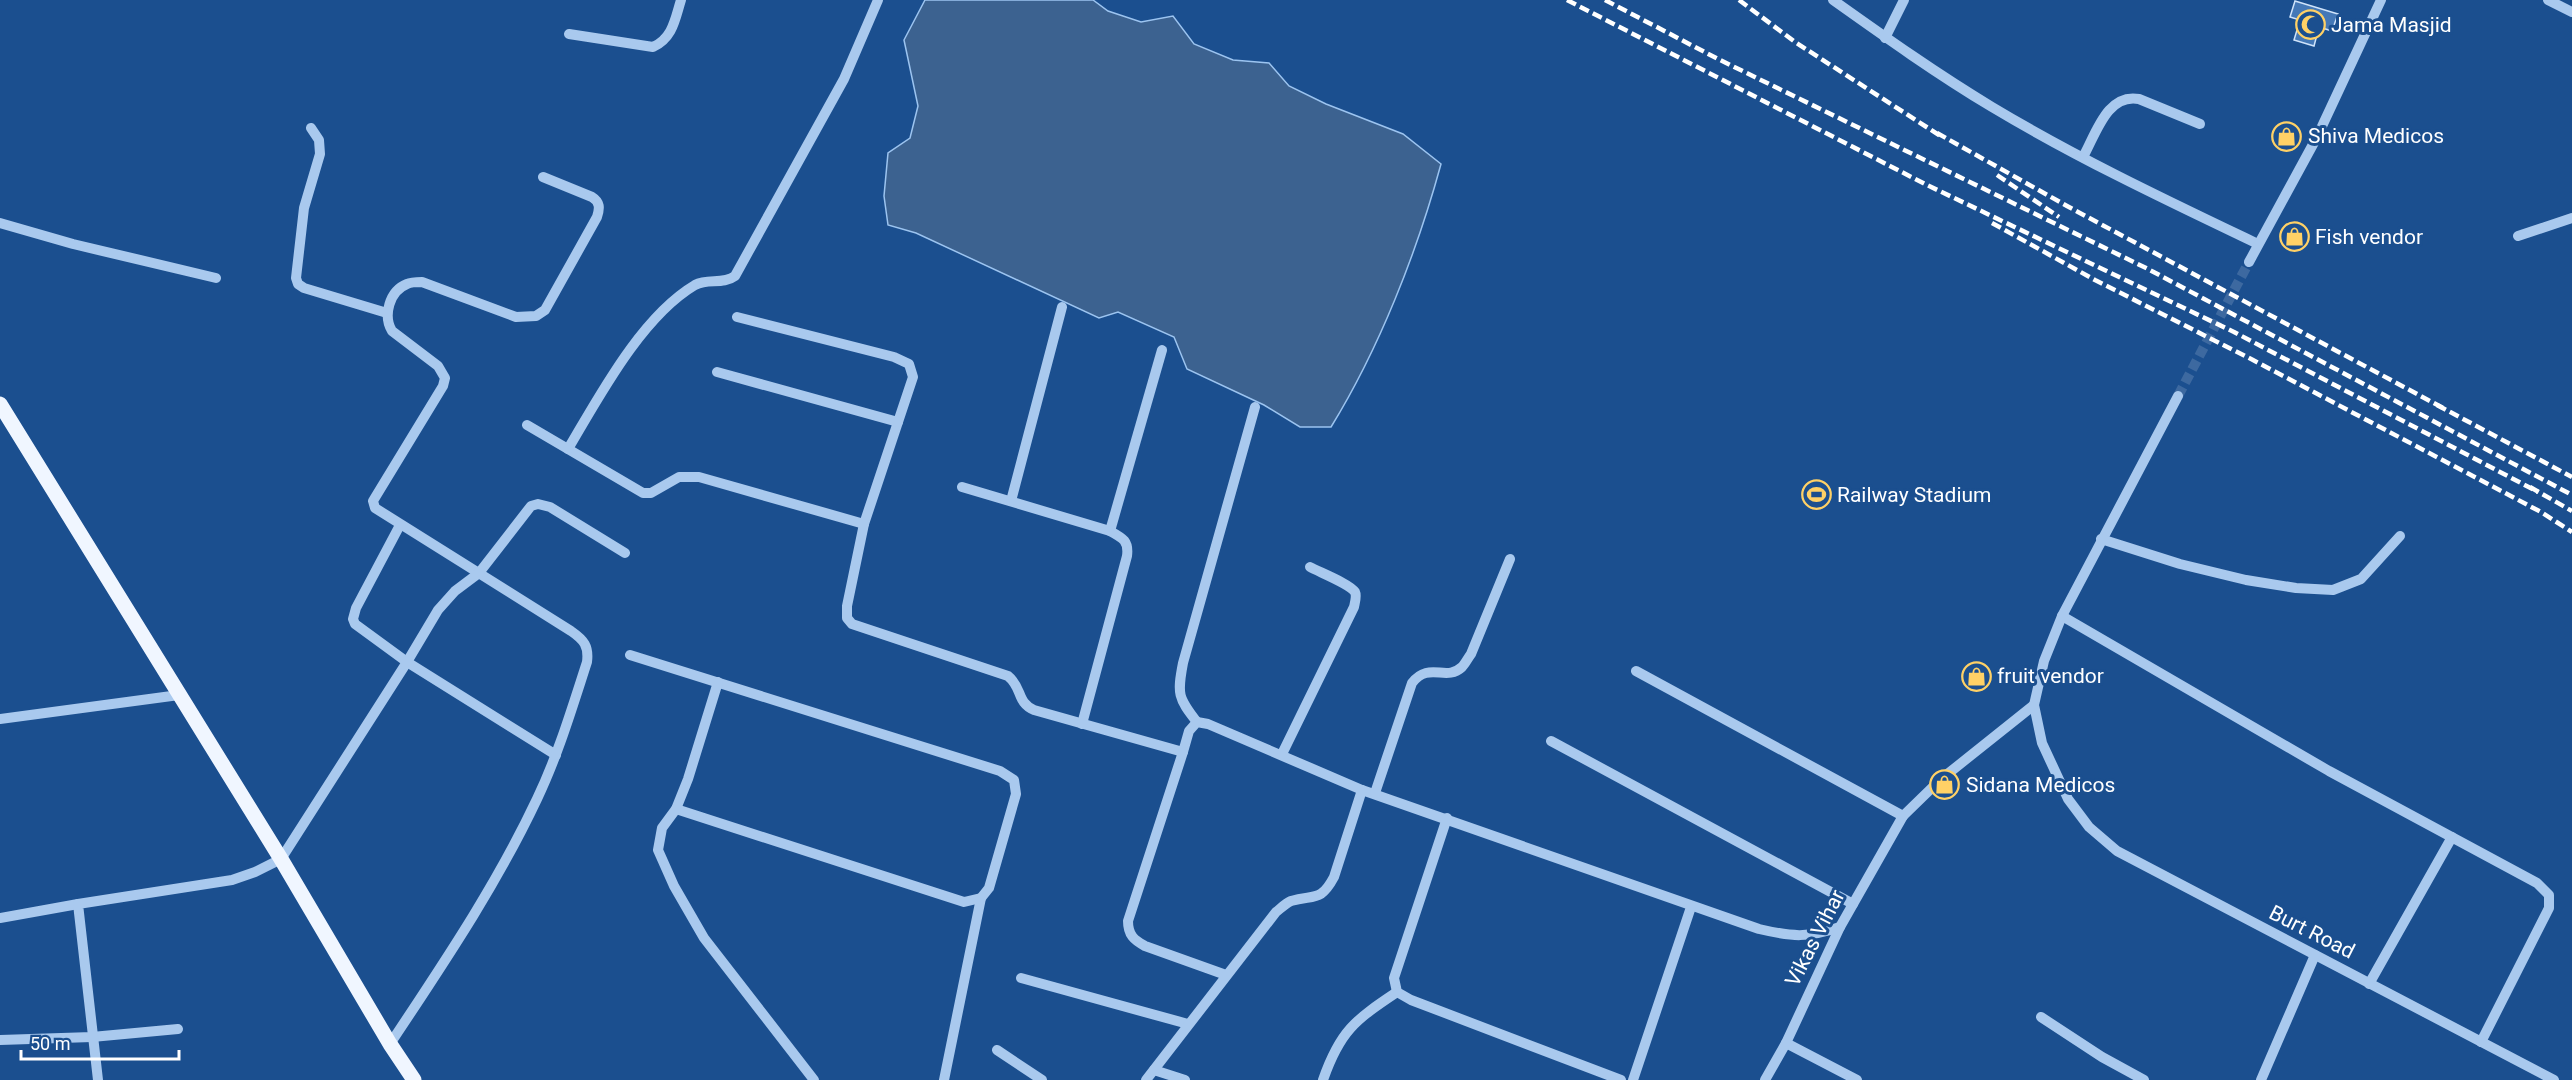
<svg xmlns="http://www.w3.org/2000/svg" width="2572" height="1080" font-family="Roboto,sans-serif">
<style>
.water{fill:#3c6290;stroke:#9cc4f0;stroke-width:1.5}
.building{fill:#4478b7;stroke:#cfe3fa;stroke-width:1.5}
.lines{fill:none;stroke-linecap:round;stroke-linejoin:round}
.minor-tunnel{stroke:#3d69a0;stroke-width:10;stroke-dasharray:10 5;stroke-linecap:butt}
.minor{stroke:#a9c9ee;stroke-width:10}
.major{stroke:#f0f6ff;stroke-width:15}
.rail{stroke:#fff;stroke-width:4.5;stroke-dasharray:10 4.5;stroke-linecap:butt}
.labels{text-anchor:middle;stroke-width:6;stroke-linejoin:round;paint-order:stroke}
.poi-label{font-size:21px;fill:#fff;stroke:#1b4f8f;text-anchor:start}
.street-label{font-size:21px;fill:#fff;stroke:#1b4f8f}
</style>
<rect width="100%" height="100%" fill="#1b4f8f"/>
<path class="water" d="M925,0h168l15,11 33,11 32,-6 21,28 39,16 36,3 20,23 37,18 77,30 38,30c-24,88 -62,185 -110,263h-31l-36,-22 -77,-36 -13,-32 -56,-25 -19,6 -183,-85 -28,-8 -4,-29 4,-43 22,-15 8,-32 -14,-66z"/>
<polygon class="building" points="2295,1 2338,14 2332,31 2319,27 2314,46 2294,40 2300,20 2290,17"/>
<g class="lines">
<polyline class="minor-tunnel" points="2178,396 2249,262"/>
<g class="minor">
<path d="M1833,0c52,37 104,74 159,107 85,51 176,94 266,137"/>
<polyline points="2548,0 2572,12"/>
<path d="M569,34l84,13c20,-9 22,-28 28,-47"/>
<polyline points="1885,38 1904,0"/>
<polyline points="311,128 319,140 320,154 304,208 296,278 298,284 304,288 387,313"/>
<path d="M2083,157c13,-23 24,-64 56,-58l61,25"/>
<polyline points="0,223 73,244 216,278"/>
<polyline points="2518,236 2572,218"/>
<polyline points="2249,262 2317,137 2381,0"/>
<polyline points="737,317 894,357 909,364 913,377 864,524"/>
<polyline points="717,372 898,422"/>
<polyline points="2178,396 2062,616 2044,661 2034,705 2042,743 2068,799 2089,827 2117,851 2554,1080"/>
<path d="M527,425l116,68h8l28,-16h20l165,47 -17,82v12l5,6 156,52c15,12 8,26 26,34l149,42 6,-21 8,-9 11,2 154,66 397,139c34,8 48,9 81,-2"/>
<path d="M568,449c31,-52 73,-132 127,-164 13,-7 28,0 40,-9l109,-197 34,-79"/>
<path d="M962,487l148,44c13,7 19,10 17,25l-45,168"/>
<polyline points="1011,501 1062,307"/>
<polyline points="400,525 356,608 353,619 355,624 407,662 556,755"/>
<polyline points="1110,531 1162,350"/>
<polyline points="2101,539 2180,564 2246,580 2296,588 2333,590 2361,579 2400,536"/>
<polyline points="2062,616 2329,771 2537,883 2549,895 2549,908 2481,1042"/>
<polyline points="630,655 1000,771 1014,780 1016,794 989,888 981,898 964,902 676,809"/>
<polyline points="1636,671 1903,816"/>
<polyline points="718,682 688,779 676,809 662,828 658,850 674,886 704,938 814,1080"/>
<polyline points="0,719 179,695"/>
<path d="M1197,722c-19,-24 -20,-28 -14,-59l72,-256"/>
<polyline points="1551,741 1853,904"/>
<path d="M1183,752l-55,169c0,14 6,19 17,25l81,29"/>
<path d="M1282,754l72,-147c1,-5 3,-11 1,-15 -5,-8 -36,-20 -45,-25"/>
<path d="M1375,793l37,-110c17,-22 34,-1 50,-16 3,-3 6,-9 9,-13l39,-95"/>
<polyline points="1447,818 1394,978 1397,992 1411,1000 1621,1080"/>
<polyline points="0,918 78,904"/>
<polyline points="1021,978 1188,1024"/>
<polyline points="2369,984 2452,837"/>
<polyline points="2041,1017 2102,1057 2144,1080"/>
<polyline points="0,1040 92,1037 178,1029"/>
<polyline points="1786,1043 1857,1080"/>
<path d="M390,1044c53,-80 106,-158 147,-245 21,-44 35,-91 50,-137 2,-16 -3,-22 -16,-31l-196,-123 -2,-7 3,-5 67,-110 2,-8 -7,-12 -46,-35c-9,-15 -3,-40 15,-47 4,-2 10,-2 15,-2l94,35 20,-1 9,-6 52,-93c3,-9 3,-15 -5,-20l-49,-20"/>
<polyline points="997,1050 1042,1080"/>
<polyline points="1154,1070 1185,1080"/>
<polyline points="98,1080 78,904 232,880 255,872 281,859 407,662 438,610 455,591 479,573 531,506 538,504 550,507 625,553"/>
<polyline points="944,1080 981,898"/>
<path d="M1146,1080l130,-168c4,-3 10,-9 15,-11 23,-7 29,2 43,-24l28,-87"/>
<path d="M1323,1080c17,-49 32,-60 74,-88"/>
<polyline points="1633,1080 1691,907"/>
<polyline points="1765,1080 1786,1043 1840,927 1903,816 1940,780 2034,705"/>
<polyline points="2261,1080 2315,955"/>
</g>
<polyline class="major" points="0,404 281,859 390,1044 414,1080"/>
<g class="rail">
<polyline points="1567,0 1927,185 2234,332 2538,492"/>
<polyline points="1605,0 1718,59 2148,269 2572,495"/>
<polyline points="1739,0 1795,42 1942,137"/>
<polyline points="1937,133 2067,206 2443,408"/>
<polyline points="1997,175 2059,217"/>
<polyline points="1992,223 2095,280 2253,360 2541,512 2572,532"/>
<polyline points="2437,405 2572,477"/>
<polyline points="2530,487 2572,511"/>
</g>
</g>
<defs>
<symbol id="mosque-ring" viewBox="-11 -11 22 22"><circle r="9.5" fill="#1b4f8f" stroke="#ffd166" stroke-width="1.5"/><path d="M3.5-4.9A6 6 0 1 0 3.5 4.9A5 5 0 1 1 3.5-4.9Z" fill="#ffd166"/></symbol>
<symbol id="shop-ring" viewBox="-11 -11 22 22"><circle r="9.5" fill="#1b4f8f" stroke="#ffd166" stroke-width="1.5"/><path d="M-5-2.5h2.3a2.7 3.5 0 0 1 5.4 0H5L5.5 6h-11ZM-1.5-2.5h3a1.5 2.3 0 0 0-3 0Z" fill="#ffd166"/></symbol>
<symbol id="stadium-ring" viewBox="-11 -11 22 22"><circle r="9.5" fill="#1b4f8f" stroke="#ffd166" stroke-width="1.5"/><path d="M0-5a6.5 5 0 1 0 0 10a6.5 5 0 1 0 0-10ZM-3.5-1.8h7v3.6h-7Z" fill="#ffd166"/></symbol>
</defs>
<g fill-rule="evenodd">
<use href="#mosque-ring" x="2294" y="8" width="33" height="33"/>
<use href="#shop-ring" x="2270" y="120" width="33" height="33"/>
<use href="#shop-ring" x="2278" y="220" width="33" height="33"/>
<use href="#stadium-ring" x="1800" y="478" width="33" height="33"/>
<use href="#shop-ring" x="1960" y="660" width="33" height="33"/>
<use href="#shop-ring" x="1928" y="768" width="33" height="33"/>
</g>
<g class="labels">
<g class="poi-label">
<text x="2331" y="32">Jama Masjid</text>
<text x="2308" y="143">Shiva Medicos</text>
<text x="2315" y="244">Fish vendor</text>
<text x="1837" y="502">Railway Stadium</text>
<text x="1997" y="683">fruit vendor</text>
<text x="1966" y="792">Sidana Medicos</text>
</g>
<g class="street-label">
<text transform="translate(2312 932) rotate(27)" y="7">Burt Road</text>
<text transform="translate(1815 938) rotate(-63)" y="7">Vikas Vihar</text>
</g>
</g>
<path d="M21 1050v9h158v-9" fill="none" stroke="#ffffff" stroke-width="3"/>
<text x="30" y="1050" font-size="18" fill="#ffffff" stroke="#1b4f8f" stroke-width="4.5" paint-order="stroke">50 m</text>
</svg>
